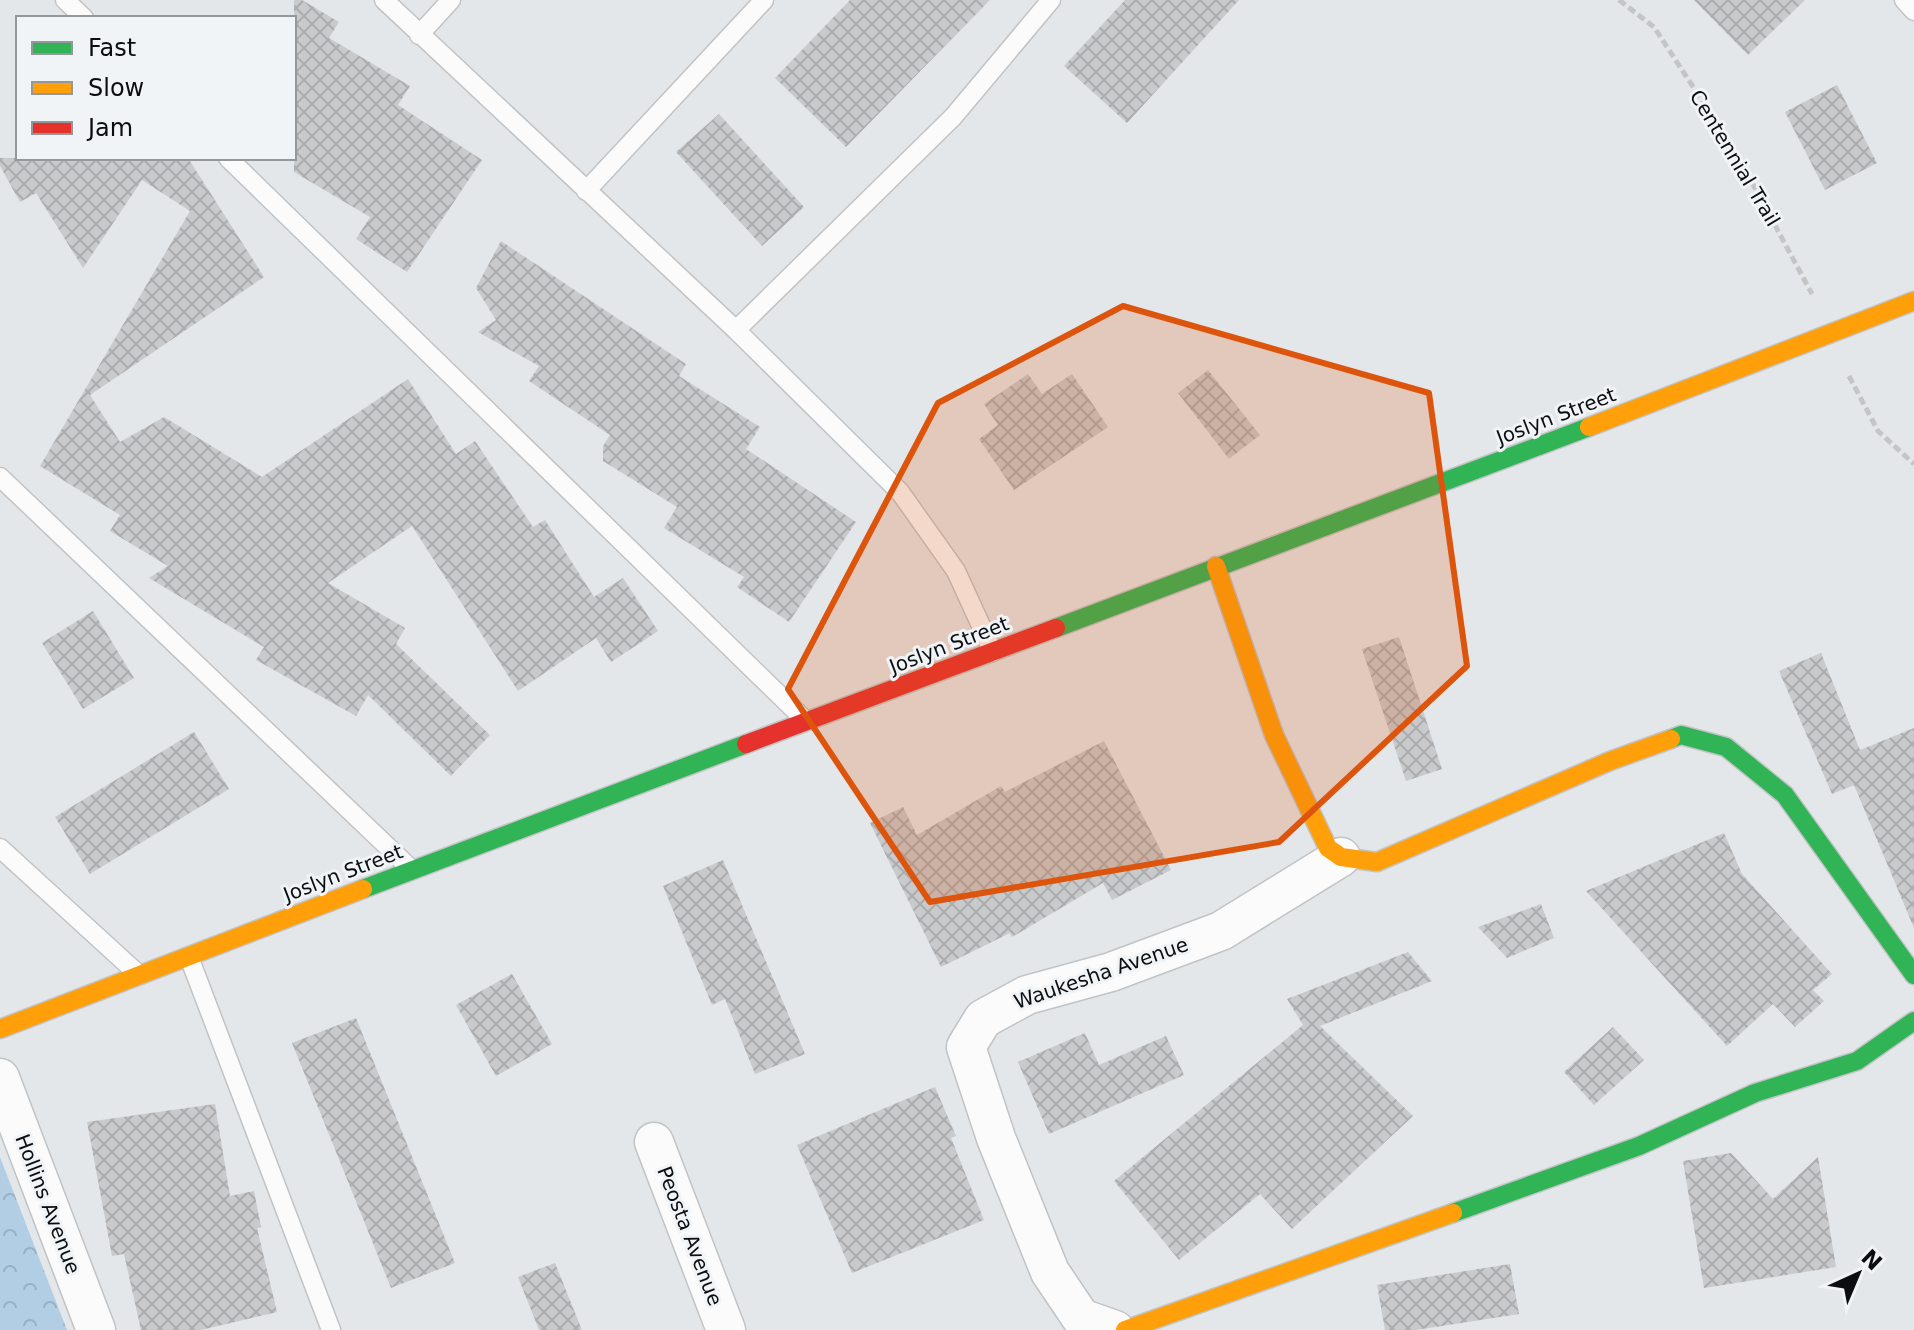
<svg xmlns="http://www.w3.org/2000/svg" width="1914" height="1330" viewBox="0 0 1914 1330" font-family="'DejaVu Sans',sans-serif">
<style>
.park{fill:url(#park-crowns)}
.building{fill:url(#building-cross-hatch)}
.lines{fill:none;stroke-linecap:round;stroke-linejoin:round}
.lane-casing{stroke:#c1c3c5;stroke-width:21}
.street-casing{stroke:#c1c3c5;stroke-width:41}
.fast-casing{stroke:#c1c3c5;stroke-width:21}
.slow-casing{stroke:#c1c3c5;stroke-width:21}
.jam-casing{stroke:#c1c3c5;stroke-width:21}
.path{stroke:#c4c5c5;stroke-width:5;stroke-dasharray:8 4;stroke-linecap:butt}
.lane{stroke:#fbfbfc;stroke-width:18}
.street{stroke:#fbfbfc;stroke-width:38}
.fast{stroke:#30b455;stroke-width:18}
.slow{stroke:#ff9f0a;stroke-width:18}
.jam{stroke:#e5322d;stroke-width:18}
.marked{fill:#dd550c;fill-opacity:0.2;stroke:#dd550c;stroke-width:6;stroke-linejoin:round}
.labels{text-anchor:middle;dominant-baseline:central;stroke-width:6;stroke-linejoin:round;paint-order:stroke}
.street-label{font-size:20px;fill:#0c0d0e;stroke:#f0f4f7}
</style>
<defs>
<pattern id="park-crowns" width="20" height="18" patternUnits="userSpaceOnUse" patternTransform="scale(2)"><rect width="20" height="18" fill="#b2cee5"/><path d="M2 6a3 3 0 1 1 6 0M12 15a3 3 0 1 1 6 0" fill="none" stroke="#98b0c3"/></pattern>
<pattern id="building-cross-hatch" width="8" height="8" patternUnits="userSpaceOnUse" patternTransform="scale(2)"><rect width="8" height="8" fill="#c8cacc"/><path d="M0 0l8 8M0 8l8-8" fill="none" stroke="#abacae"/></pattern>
</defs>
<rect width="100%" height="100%" fill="#e4e7e9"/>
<!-- park -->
<path class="park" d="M0 1157 67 1330H0Z"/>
<!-- building -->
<path class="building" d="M294 0H302L339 22 329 38 410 86 398 105 482 160 407 272 356 239 370 217 294 172Z
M850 0H990L846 147 775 78Z
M1125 0H1239L1127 123 1064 66Z
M1694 0H1805L1748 55Z
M1837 85 1877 163 1825 190 1785 112Z
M719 114 804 207 762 246 676 152Z
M0 158H188L264 277 90 395 120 442 164 417 262 477 408 379 456 454 475 441 533 527 545 520 594 597 623 578 658 631 611 662 596 638 518 691 412 526 328 583 405 628 396 644 490 735 451 776 368 695 356 716 256 660 264 647 149 578 168 566 110 531 120 515 40 466 190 211 142 180 83 268 36 193 20 202 0 166Z
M501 241 686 364 679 376 760 427 746 449 856 522 789 622 737 587 744 577 664 528 677 507 603 461V446L610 435 529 381 539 366 478 332 496 320 476 288Z
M1208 370 1260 435 1229 459 1178 393Z
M1028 374 1042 394 1072 374 1108 427 1014 490 979 439 998 425 984 404Z
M93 611 134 678 83 709 42 643Z
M1399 637 1442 769 1406 781 1362 649Z
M1821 653 1860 750 1914 728V928L1854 785 1832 794 1779 671Z
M194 732 229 789 90 874 55 817Z
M1104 741 1171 870 1112 900 1103 883 1012 937 1010 933 941 967 870 823 903 807 917 835 1001 786 1005 792Z
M1724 833 1742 874 1832 974 1813 990 1824 1001 1795 1027 1773 1004 1727 1046 1586 891Z
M723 860 805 1054 755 1074 725 999 712 1005 663 886Z
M1541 904 1554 938 1507 958 1478 927Z
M1408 952 1432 981 1320 1026 1413 1116 1292 1229 1260 1194 1179 1260 1114 1181 1303 1025 1287 999Z
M512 974 552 1044 496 1076 456 1005Z
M356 1018 455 1263 391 1288 292 1043Z
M1613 1027 1644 1060 1594 1105 1564 1072Z
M1085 1033 1099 1065 1166 1036 1184 1075 1049 1134 1018 1062Z
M935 1087 956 1136 951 1138 984 1220 852 1273 797 1145Z
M215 1104 230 1196 254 1191 261 1227 257 1228 277 1312 201 1330H141L124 1254 112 1256 87 1122Z
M1731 1153 1773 1199 1818 1157 1836 1267 1704 1288 1683 1161Z
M555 1263 582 1330H539L518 1277Z
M1510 1264 1519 1314 1416 1330H1385L1377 1285Z"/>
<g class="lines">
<!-- lane casing -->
<g class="lane-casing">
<path id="lane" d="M65 0 84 18
M384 0 736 330 900 492 956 571 993 652
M1904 0 1914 11
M419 35 451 0
M228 158 805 720
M586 191 764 0
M736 330 953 117 1051 0
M0 477 410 868
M0 848 138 974
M189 957 331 1330"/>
</g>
<!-- street casing -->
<g class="street-casing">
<path id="street" d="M0 1078 96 1330
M654 1142 726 1330
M1115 1330 1081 1318 1050 1272 996 1138 966 1047 983 1019 1027 995 1111 972 1221 931 1341 857"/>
</g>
<!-- fast casing -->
<g class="fast-casing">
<path id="fast" d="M1056 628 1589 427
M1671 739 1681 735 1726 747 1785 795 1914 975
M363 889 746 744
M1453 1213 1639 1146 1755 1093 1857 1061 1914 1021"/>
</g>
<!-- slow casing -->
<g class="slow-casing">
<path id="slow" d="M1589 427 1914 301
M1216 566 1274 735 1328 848 1341 857 1377 862 1610 761 1671 739
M0 1029 363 889
M1125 1330 1453 1213"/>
</g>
<!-- jam casing -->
<g class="jam-casing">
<path id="jam" d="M746 744 1056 628"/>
</g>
<!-- path -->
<path class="path" d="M1619 0 1654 27 1735 151 1812 294
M1849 376 1878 431 1914 464"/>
<!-- lane -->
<use href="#lane" class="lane"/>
<!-- street -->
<use href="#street" class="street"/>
<!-- fast -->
<use href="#fast" class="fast"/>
<!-- slow -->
<use href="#slow" class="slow"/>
<!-- jam -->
<use href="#jam" class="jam"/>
</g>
<!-- marked area -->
<path class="marked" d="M1123 306 1429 393 1467 666 1279 842 930 902 788 689 938 403Z"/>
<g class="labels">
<!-- street labels -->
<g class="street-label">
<text transform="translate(1735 158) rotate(59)">Centennial Trail</text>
<text transform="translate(1556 416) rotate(-21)">Joslyn Street</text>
<text transform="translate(949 645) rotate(-21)">Joslyn Street</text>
<text transform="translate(343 873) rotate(-21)">Joslyn Street</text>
<text transform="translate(1101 973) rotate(-19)">Waukesha Avenue</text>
<text transform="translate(48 1204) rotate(69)">Hollins Avenue</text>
<text transform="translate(690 1236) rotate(69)">Peosta Avenue</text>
</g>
</g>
<!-- legend -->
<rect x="16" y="16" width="280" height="144" fill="#f0f4f7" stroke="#95989a" stroke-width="2"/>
<rect x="32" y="42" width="40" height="12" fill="#30b455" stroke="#95989a" stroke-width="2"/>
<text x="88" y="56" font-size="24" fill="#0c0d0e">Fast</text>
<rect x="32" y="82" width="40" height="12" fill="#ff9f0a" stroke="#95989a" stroke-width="2"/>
<text x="88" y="96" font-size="24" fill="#0c0d0e">Slow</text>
<rect x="32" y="122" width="40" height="12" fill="#e5322d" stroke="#95989a" stroke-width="2"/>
<text x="88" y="136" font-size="24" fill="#0c0d0e">Jam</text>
<!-- north arrow -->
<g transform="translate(1858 1274) rotate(44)" stroke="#f0f4f7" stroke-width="6" paint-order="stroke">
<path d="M0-6L14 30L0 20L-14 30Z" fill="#0c0d0e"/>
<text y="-12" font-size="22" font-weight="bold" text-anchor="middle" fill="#0c0d0e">N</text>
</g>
</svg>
